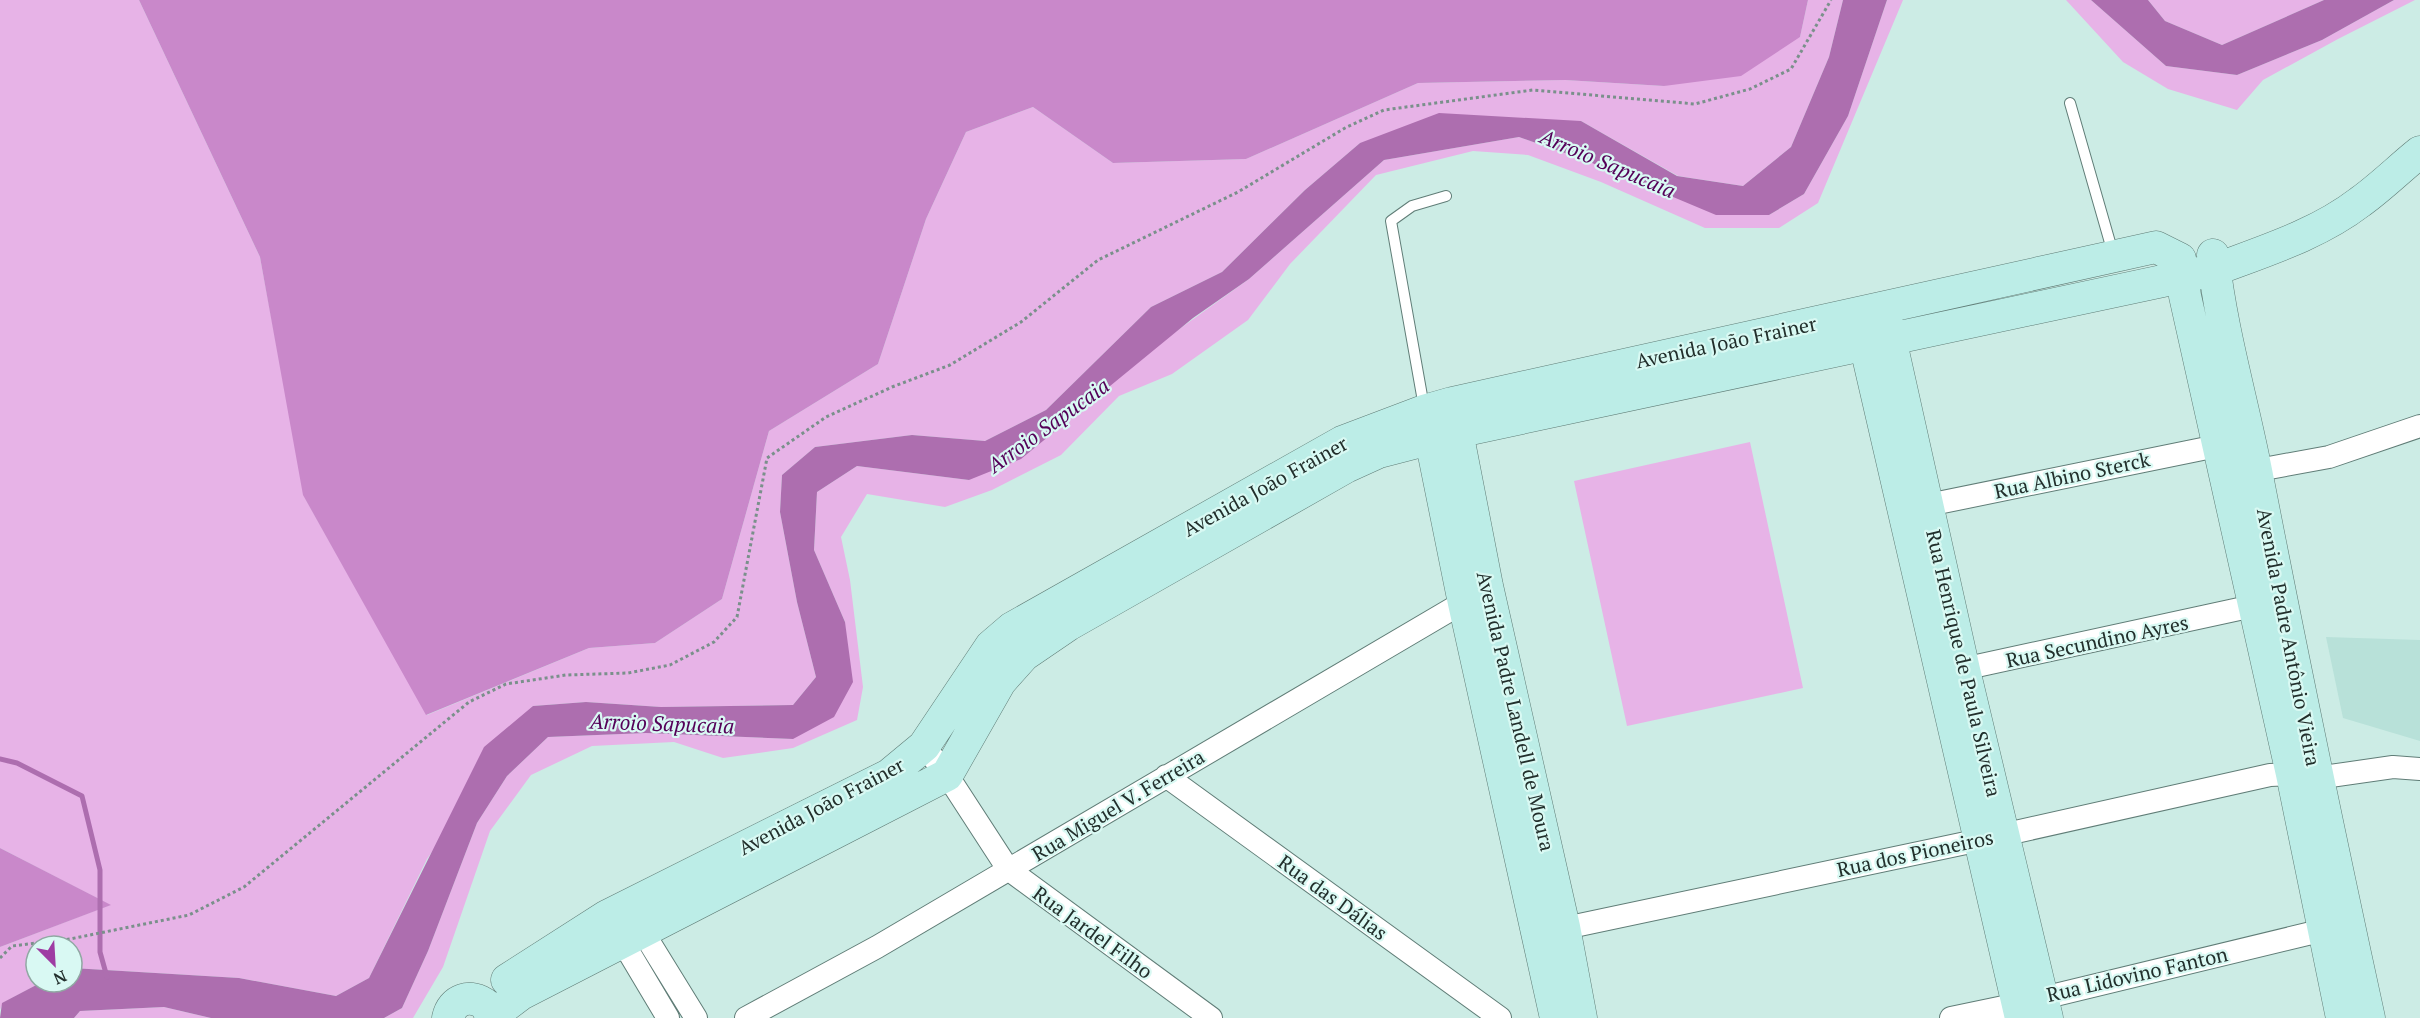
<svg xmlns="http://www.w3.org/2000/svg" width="2420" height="1018" viewBox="0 0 2420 1018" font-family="'PT Serif',serif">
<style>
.built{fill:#b8e1d9}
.green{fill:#e7b3e7}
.forest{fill:#c988ca}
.water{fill:#ad6eaf}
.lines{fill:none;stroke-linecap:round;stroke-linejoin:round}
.stream{stroke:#ad6eaf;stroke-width:5}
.lane-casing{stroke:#607d77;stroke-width:12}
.street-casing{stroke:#607d77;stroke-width:24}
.secondary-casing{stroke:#607d77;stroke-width:33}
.path{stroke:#7a908b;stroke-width:3;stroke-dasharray:3 3;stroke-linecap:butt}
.lane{stroke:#fff;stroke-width:10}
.street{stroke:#fff;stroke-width:22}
.secondary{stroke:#bcede7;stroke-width:32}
.labels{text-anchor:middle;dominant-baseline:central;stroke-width:4.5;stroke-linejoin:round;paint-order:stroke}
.street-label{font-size:20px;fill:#222f2c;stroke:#d9f9f3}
.water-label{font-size:21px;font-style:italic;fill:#540058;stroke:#d9f9f3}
</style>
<rect width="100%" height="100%" fill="#ccece5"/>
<!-- built -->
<path class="built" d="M2326 637 2420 640V741L2343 718Z"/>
<!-- green -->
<path class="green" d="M0 0H139L260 257 305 498 427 715 589 648 655 643 722 599 769 431 878 364 926 219 966 132 1033 107 1113 163 1246 159 1418 83 1565 80 1664 86 1800 37 1808 0H1843L1829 57 1791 147 1743 186 1678 176 1581 121 1360 143 1305 190 1222 272 1151 307 1046 410 985 441 912 435 815 447 782 475 780 512 797 602 816 677 793 705 661 707 586 702 533 706 427 859 369 978 336 996 239 978 72 968V946H36V982H42L3 1003 0 1010V947L110 905 0 848Z
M1887 0H1903L1818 203 1779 228H1705L1601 182 1528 155 1473 151 1376 175 1290 264 1248 320 1172 374 1119 396 1061 455 992 490 945 507 867 494 841 537 850 580 863 687 857 720 793 748 723 758 674 742 592 746 531 775 490 831 443 967 413 1018H384L402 1008 428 951 477 823 507 776 548 737 646 733 793 739 845 622 814 550 817 492 857 466 969 480 1249 279 1384 160 1519 137 1585 160 1769 215 1804 194 1848 116Z
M2066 0H2091L2166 66 2237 75 2322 40 2394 0H2415L2338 39 2263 80 2237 110 2168 89 2123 62Z
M2148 0H2324L2222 45 2165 21Z
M1750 442 1803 688 1627 726 1574 481Z
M164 1007 211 1018H74L80 1011Z"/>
<!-- forest -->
<path class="forest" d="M139 0H1808L1800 37 1741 76 1664 86 1565 80 1418 83 1246 159 1113 163 1033 107 966 132 926 219 878 364 769 431 722 599 655 643 589 648 426 715 303 495 260 257Z
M0 848 111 905 0 947Z"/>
<!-- water -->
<path class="water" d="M1843 0H1887L1848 116 1804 194 1769 215H1716L1585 160 1519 137 1384 160 1249 279 1193 318 1021 459 969 480 857 466 817 492 814 550 845 622 853 682 834 717 793 739 646 733 548 737 507 776 477 823 428 951 402 1008 384 1018H211L164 1007 80 1011 74 1018H0L2 1003 42 982H72V968L239 978 336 996 369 978 484 747 533 706 586 702 661 707 793 705 816 677 797 602 780 512 782 475 815 447 912 435 985 441 1046 410 1151 307 1222 272 1305 190 1360 143 1439 113 1581 121 1677 176 1743 186 1791 147 1829 57Z
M2091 0H2148L2165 21 2222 45 2324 0H2394L2322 40 2237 75 2166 66Z"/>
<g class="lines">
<!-- stream -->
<path class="stream" d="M0 759 17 763 82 796 100 870V952L107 977"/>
<!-- lane casing -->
<g class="lane-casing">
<path id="lane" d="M2070 103 2113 253
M1424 407 1391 221 1412 206 1446 196"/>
</g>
<!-- street casing -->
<g class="street-casing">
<path id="street" d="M2242 473 2329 457 2420 426
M1928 505 2217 446
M1949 672 2253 606
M924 746 947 775 1008 869 1211 1018
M1166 776 1500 1018
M637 919 643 932 696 1018
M615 929 668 1018
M1551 931 1980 840 2270 775 2292 774 2316 778 2393 767 2420 769
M746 1018 877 947 1474 596
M1951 1018 2018 1004 2324 930"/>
</g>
<!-- secondary casing -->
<g class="secondary-casing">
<path id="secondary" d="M2213 255C2221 332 2244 406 2258 481 2293 661 2330 839 2369 1018
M2180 259 2185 296 2292 774 2342 1018
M1886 320 1964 670 2047 1018
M1861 326 2021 1018
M1453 411 1487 586 1564 927 1581 1018
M1427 420 1464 603 1556 1018
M507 980 607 916 889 775 924 746 991 646 1012 628 1342 442 1424 411 1452 403 2156 247 2180 259
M492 1016 521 994 947 775 1000 682 1024 655 1068 625 1346 467 1379 452 1456 432 2214 270C2264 251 2317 235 2360 202 2381 187 2400 168 2420 152
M448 1018C452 999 471 993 486 1005L492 1018"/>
</g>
<!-- path -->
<path class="path" d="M0 958 12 946 70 939 189 915 244 887 469 702 506 684 566 675 628 673 670 665 714 642 737 617 767 458 826 417 892 387 950 365 1021 322 1098 260 1238 192 1345 128 1384 110 1533 90 1695 104 1750 89 1791 69 1831 0"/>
<!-- lane -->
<use href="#lane" class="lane"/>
<!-- street -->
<use href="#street" class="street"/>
<!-- secondary -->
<use href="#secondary" class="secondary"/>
</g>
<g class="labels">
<!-- street labels -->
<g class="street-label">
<text transform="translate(1726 342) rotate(-12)">Avenida João Frainer</text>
<text transform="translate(2072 475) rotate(-12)">Rua Albino Sterck</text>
<text transform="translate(1265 486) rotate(-29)">Avenida João Frainer</text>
<text transform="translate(2289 637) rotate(79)">Avenida Padre Antônio Vieira</text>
<text transform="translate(2097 641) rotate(-12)">Rua Secundino Ayres</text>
<text transform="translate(1964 663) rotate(77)">Rua Henrique de Paula Silveira</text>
<text transform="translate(1516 711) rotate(77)">Avenida Padre Landell de Moura</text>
<text transform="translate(1118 805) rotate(-31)">Rua Miguel V. Ferreira</text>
<text transform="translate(821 806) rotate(-28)">Avenida João Frainer</text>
<text transform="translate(1915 853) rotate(-12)">Rua dos Pioneiros</text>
<text transform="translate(1333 897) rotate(36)">Rua das Dálias</text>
<text transform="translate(1093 932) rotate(36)">Rua Jardel Filho</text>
<text transform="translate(2137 974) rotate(-13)">Rua Lidovino Fanton</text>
</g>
<!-- water labels -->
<g class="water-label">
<text transform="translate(1608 163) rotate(23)">Arroio Sapucaia</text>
<text transform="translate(1048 425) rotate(-36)">Arroio Sapucaia</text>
<text transform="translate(662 723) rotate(2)">Arroio Sapucaia</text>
</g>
</g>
<!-- north arrow -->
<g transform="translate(54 964) rotate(156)"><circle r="28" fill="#d9f9f3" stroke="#90a8a3" stroke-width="1.5"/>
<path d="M0-4.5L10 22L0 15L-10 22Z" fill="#9e3ca3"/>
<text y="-9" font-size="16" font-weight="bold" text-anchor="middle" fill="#222f2c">N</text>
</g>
</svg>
